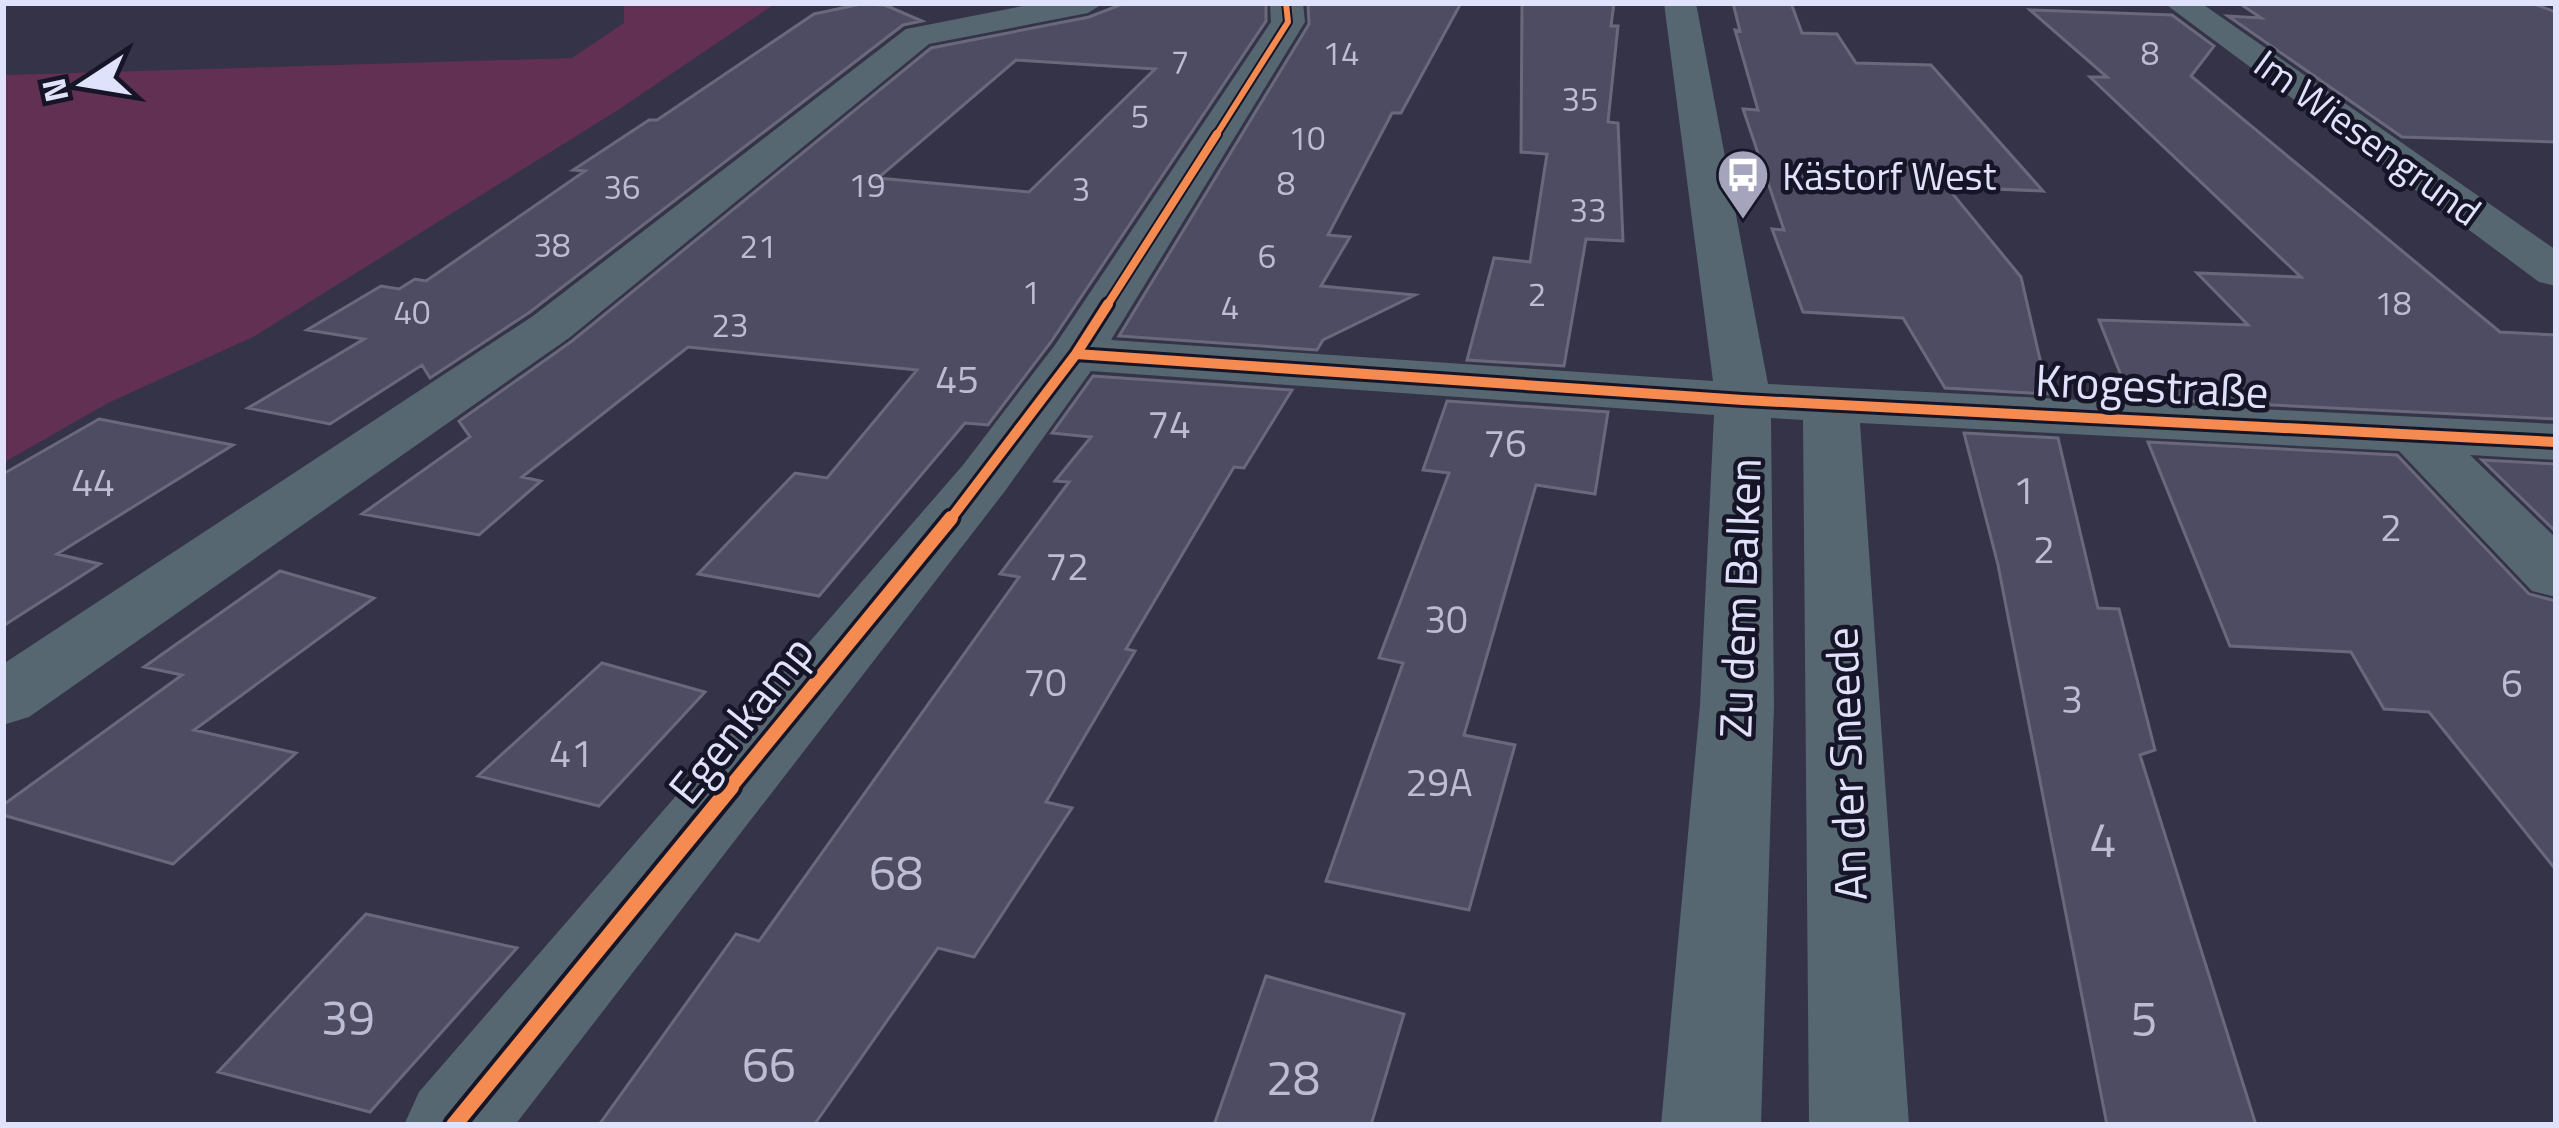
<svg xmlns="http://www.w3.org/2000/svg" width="2559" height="1128" viewBox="0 0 2559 1128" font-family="'Titillium Web',sans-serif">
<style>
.green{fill:#613052}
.building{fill:#4e4c62;stroke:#6a697c;stroke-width:3;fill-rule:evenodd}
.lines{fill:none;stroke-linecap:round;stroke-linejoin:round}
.minor{fill:#566771;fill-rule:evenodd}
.cycleway-far4-casing{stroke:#161527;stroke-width:10}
.cycleway-far3-casing{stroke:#161527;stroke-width:12}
.cycleway-far2-casing{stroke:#161527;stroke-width:16}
.cycleway-far1-casing{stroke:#161527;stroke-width:21}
.cycleway-casing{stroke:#161527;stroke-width:24}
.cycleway-far4{stroke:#f68b52;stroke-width:6}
.cycleway-far3{stroke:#f68b52;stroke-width:8}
.cycleway-far2{stroke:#f68b52;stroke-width:10}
.cycleway-far1{stroke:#f68b52;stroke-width:14}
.cycleway{stroke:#f68b52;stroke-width:16}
.labels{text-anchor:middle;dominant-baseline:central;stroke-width:9;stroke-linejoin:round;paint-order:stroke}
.far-number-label{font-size:33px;fill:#bcbcd5}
.far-street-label{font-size:39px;fill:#e0e1fb;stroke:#161527}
.far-poi-label{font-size:39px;fill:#e0e1fb;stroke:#161527;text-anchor:start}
.number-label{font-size:39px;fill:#bcbcd5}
.street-label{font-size:45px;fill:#e0e1fb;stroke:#161527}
.near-number-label{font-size:48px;fill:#bcbcd5}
</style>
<rect width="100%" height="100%" fill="#343348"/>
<!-- green -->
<path class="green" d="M624 3H776L618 110 253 337 108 403 3 463V75L572 58 624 23Z"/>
<!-- building -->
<path class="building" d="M1125 3H1266V21L1051 342 988 425 965 423 819 596 698 574 795 473 827 478 917 370 688 347 522 477 541 481 479 535 362 514 470 437 459 421 572 341 931 48 1089 17ZM1016 60 1155 69 1029 192 878 178Z
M1308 3H1461L1401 113H1392L1328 235 1350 237 1321 286 1415 295 1323 340 1317 350 1119 336 1309 24Z
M1522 3H1614L1611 26H1618L1608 122 1618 123 1623 241 1586 239 1564 366 1467 360 1494 258 1530 262 1547 154 1521 152Z
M1733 3H1791L1802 33 1837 34 1856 63 1931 65 2043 191 1947 187 2021 277 2048 394 1945 388 1903 318 1803 312 1772 229 1784 230 1743 109 1758 110 1735 30 1740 31Z
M2239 3H2531L2556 12V142L2402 137 2228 16 2261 18Z
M861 4 885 5 922 21 903 25 530 312 430 378 422 365 330 424 248 408 364 339 307 330 381 286 399 289 415 279 426 281 585 171 573 170 649 120H657L814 14Z
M2030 10 2172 15 2214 46 2191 76 2500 332 2556 335V419L2130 398 2099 320 2248 325 2197 273 2301 277 2090 77H2107Z
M1093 376 1292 390 1244 468 1234 467 1126 649 1135 651 1046 802 1072 808 974 957 938 948 814 1125H599L736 934 759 941 1019 577 1000 574 1069 482 1055 481 1091 437 1052 433Z
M1447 401 1608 412 1595 494 1536 485 1464 735 1515 745 1469 910 1326 881 1403 663 1379 658 1449 473 1423 470Z
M99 419 233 445 57 554 100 564 3 626V474Z
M1964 433 2058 438 2098 608 2119 609 2155 750 2140 755 2256 1125H2107L1998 565Z
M2148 442 2397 455 2529 594 2556 601V870L2429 712 2384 709 2351 652 2230 646Z
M2482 460 2556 464V532Z
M280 571 374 598 194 730 296 753 173 864 3 815V805L182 675 144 667Z
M602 663 705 692 599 806 478 776Z
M366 914 517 948 370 1112 218 1072Z
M1266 976 1404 1014 1371 1125H1214Z"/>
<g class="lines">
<!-- minor -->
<path class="minor" d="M1038 3H1104L1088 13 929 44 569 338 29 717 3 725V664L533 316 906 29Z
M1270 3H1303L1305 22 1111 340 1713 381 1664 3H1696L1768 384 2556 424V460L2470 455 2556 538V597L2532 591 2399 451 1860 423 1909 1125H1809L1803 420 1771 418 1774 705 1761 1125H1661L1700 705 1714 415 1091 371 1005 491 515 1125H404L419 1092 963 465 1055 345 1271 22Z
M2164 3H2201L2556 250V286L2539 282Z"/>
<!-- cycleway-far4 casing -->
<g class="cycleway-far4-casing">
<path id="cycleway-far4" d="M1215 137 1288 22 1286 3"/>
</g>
<!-- cycleway-far3 casing -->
<g class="cycleway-far3-casing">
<path id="cycleway-far3" d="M1106 307 1217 134"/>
</g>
<!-- cycleway-far2 casing -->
<g class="cycleway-far2-casing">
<path id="cycleway-far2" d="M1076 354 1743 400 2556 442
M949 521 1076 354 1108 304"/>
</g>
<!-- cycleway-far1 casing -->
<g class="cycleway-far1-casing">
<path id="cycleway-far1" d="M728 790 951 518"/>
</g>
<!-- cycleway casing -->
<g class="cycleway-casing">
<path id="cycleway" d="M454 1125 731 787"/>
</g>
<!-- cycleway-far4 -->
<use href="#cycleway-far4" class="cycleway-far4"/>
<!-- cycleway-far3 -->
<use href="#cycleway-far3" class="cycleway-far3"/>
<!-- cycleway-far2 -->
<use href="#cycleway-far2" class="cycleway-far2"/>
<!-- cycleway-far1 -->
<use href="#cycleway-far1" class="cycleway-far1"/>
<!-- cycleway -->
<use href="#cycleway" class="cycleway"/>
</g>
<!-- icons -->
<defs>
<g id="bus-pin" transform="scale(2.7)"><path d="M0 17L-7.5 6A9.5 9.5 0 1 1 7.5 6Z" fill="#a4a4bc" stroke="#161527"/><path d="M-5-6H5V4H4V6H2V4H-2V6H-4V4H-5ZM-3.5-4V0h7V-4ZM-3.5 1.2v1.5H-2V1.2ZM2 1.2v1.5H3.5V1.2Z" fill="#fff"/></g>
</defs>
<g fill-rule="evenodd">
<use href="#bus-pin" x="1743" y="175"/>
</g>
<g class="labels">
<!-- far-number labels -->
<g class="far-number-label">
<text x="1341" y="53">14</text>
<text x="2150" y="53">8</text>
<text x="1180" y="62">7</text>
<text x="1580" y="99">35</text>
<text x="1140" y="116">5</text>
<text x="1307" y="138">10</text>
<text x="1286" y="183">8</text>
<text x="867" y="185">19</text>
<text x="622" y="187">36</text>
<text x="1081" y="189">3</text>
<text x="1588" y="210">33</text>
<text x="552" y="245">38</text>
<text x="758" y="246">21</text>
<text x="1267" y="256">6</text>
<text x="1031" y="292">1</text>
<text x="1537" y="294">2</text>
<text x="2393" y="303">18</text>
<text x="1230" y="307">4</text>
<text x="412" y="312">40</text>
<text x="730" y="325">23</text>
</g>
<!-- far-street labels -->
<g class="far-street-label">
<text transform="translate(2368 137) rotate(36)">Im Wiesengrund</text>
</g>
<!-- far-poi labels -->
<g class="far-poi-label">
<text x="1782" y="175">Kästorf West</text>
</g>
<!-- number labels -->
<g class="number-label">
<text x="957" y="378">45</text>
<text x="1169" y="423">74</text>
<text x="1505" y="442">76</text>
<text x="93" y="481">44</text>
<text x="2024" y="489">1</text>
<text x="2391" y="526">2</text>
<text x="2044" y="548">2</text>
<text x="1067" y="565">72</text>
<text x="1446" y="618">30</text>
<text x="1045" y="681">70</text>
<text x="2512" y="682">6</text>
<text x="2072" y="698">3</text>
<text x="571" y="752">41</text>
<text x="1439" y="781">29A</text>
</g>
<!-- street labels -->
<g class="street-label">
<text transform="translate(2152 385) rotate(3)">Krogestraße</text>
<text transform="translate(1739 598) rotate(-88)">Zu dem Balken</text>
<text transform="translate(740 719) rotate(-51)">Egenkamp</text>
<text transform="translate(1845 764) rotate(-92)">An der Sneede</text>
</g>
<!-- near-number labels -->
<g class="near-number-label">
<text x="2103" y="839">4</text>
<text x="896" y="872">68</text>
<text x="348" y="1017">39</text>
<text x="2144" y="1018">5</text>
<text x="769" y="1064">66</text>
<text x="1293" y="1077">28</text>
</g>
</g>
<!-- border -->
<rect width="2559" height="1128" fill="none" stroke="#e0e1fb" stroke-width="12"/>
<!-- north arrow -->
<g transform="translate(84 84) rotate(258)" stroke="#161527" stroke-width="9" paint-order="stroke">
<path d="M0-9L21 45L0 30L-21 45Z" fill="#e0e1fb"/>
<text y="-18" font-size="33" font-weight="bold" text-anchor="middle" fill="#e0e1fb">N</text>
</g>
</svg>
